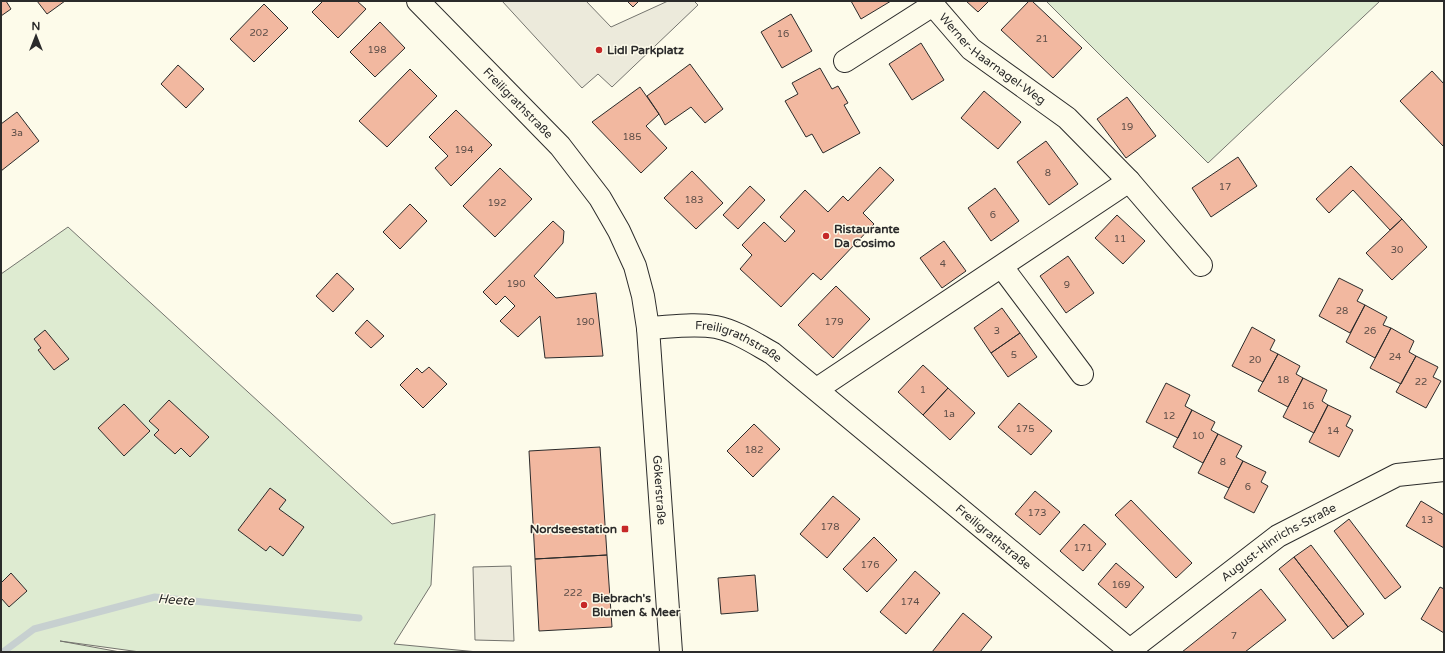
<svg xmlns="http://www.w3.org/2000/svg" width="1445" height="653" viewBox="0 0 1445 653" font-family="'Varela Round',sans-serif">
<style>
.green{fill:#deebd1;stroke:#74746e}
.parking{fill:#eceadb;stroke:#74746e}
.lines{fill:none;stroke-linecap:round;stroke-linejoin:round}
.stream{stroke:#c7d0d0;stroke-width:7}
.building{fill:#f2b8a0;stroke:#2b2b2b}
.minor-casing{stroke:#2b2b2b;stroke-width:24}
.tertiary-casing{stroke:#2b2b2b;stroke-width:24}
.secondary-casing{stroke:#2b2b2b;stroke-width:24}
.minor{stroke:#fdfbea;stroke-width:22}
.tertiary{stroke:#fdfbea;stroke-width:22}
.secondary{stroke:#fdfbea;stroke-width:22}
.poi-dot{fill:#c62828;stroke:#fdfbea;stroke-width:1.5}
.labels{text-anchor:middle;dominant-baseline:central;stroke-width:3;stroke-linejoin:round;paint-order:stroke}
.number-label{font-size:10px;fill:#5d4e48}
.poi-label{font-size:12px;font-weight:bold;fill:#2b2b2b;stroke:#fdfbea;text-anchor:start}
.street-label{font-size:12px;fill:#2b2b2b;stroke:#fdfbea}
.water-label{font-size:13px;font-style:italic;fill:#2b2b2b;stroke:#fdfbea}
</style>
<rect width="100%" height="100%" fill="#fdfbea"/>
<!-- green -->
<path class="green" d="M1046 1H1380L1208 163Z
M68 227 392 524 435 514 431 585 394 644 478 652H140L60 641 120 652H1V274Z"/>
<!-- parking -->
<path class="parking" d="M502 1H586L611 27 668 1H694L698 5 612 87 598 74 582 88Z
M511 566 514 641 475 640 473 567Z"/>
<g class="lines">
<!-- stream -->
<path class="stream" d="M3 652 34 629 155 597 359 618"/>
</g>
<!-- building -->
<path class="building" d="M1 1H6L11 9 1 16Z
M37 1H65L47 14Z
M323 1H357L366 9 338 38 312 12Z
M627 1H639L633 7Z
M851 1H891L861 19Z
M966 1H989L978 12Z
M1029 1H1032L1082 48 1053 78 1001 30Z
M264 4 288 28 254 62 230 39Z
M791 14 812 51 782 68 761 32Z
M380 22 405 48 375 77 350 52Z
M921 43 944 80 912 100 889 64Z
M690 64 723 109 705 123 691 107 665 125 659 114 647 96Z
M178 65 204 89 186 108 161 84Z
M820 68 832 89 838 86 848 103 844 105 860 133 823 153 812 134 806 137 785 101 798 94 792 83Z
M410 69 437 96 387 147 359 121Z
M1432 71 1444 84V147L1400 101Z
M640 87 659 114 646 126 667 148 641 173 592 122Z
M984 91 1021 122 998 149 961 118Z
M1127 97 1156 136 1126 158 1097 119Z
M456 110 492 145 451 186 435 168 448 156 429 137Z
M17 112 39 141 1 171V124Z
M1046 141 1078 184 1049 205 1017 162Z
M1238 157 1257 186 1211 217 1192 188Z
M1351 166 1402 219 1390 230 1353 190 1329 213 1316 199Z
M880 167 894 180 863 213 874 224 821 280 813 273 781 307 740 269 752 255 742 245 764 222 785 242 795 231 780 217 805 190 828 212 843 196 848 201Z
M500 168 532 199 495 237 463 206Z
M692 171 723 203 696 229 664 198Z
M750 186 765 200 738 229 723 215Z
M995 188 1019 221 991 241 968 208Z
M410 204 427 221 400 249 383 232Z
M1117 215 1145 241 1123 264 1095 238Z
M1402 219 1427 247 1392 280 1366 253Z
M553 221 564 231 563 243 534 276 556 298 596 293 603 356 545 358 540 316 518 337 500 321 515 306 505 296 496 305 483 292Z
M944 241 966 271 942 288 920 258Z
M1068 256 1094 293 1066 313 1040 276Z
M337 273 354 289 333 312 316 296Z
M1339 278 1363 290 1357 301 1365 305 1350 333 1319 316Z
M836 286 870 319 833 358 798 325Z
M1365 305 1387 317 1383 325 1391 328 1375 358 1346 342Z
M1002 308 1020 333 991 353 974 328Z
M367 320 384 336 371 348 355 333Z
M1252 327 1275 340 1270 350 1278 354 1263 382 1232 366Z
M1391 328 1414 341 1409 352 1416 356 1401 384 1370 368Z
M45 330 69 359 54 370 38 350 41 348 34 339Z
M1020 333 1037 357 1008 377 991 353Z
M1278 354 1300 366 1296 374 1303 378 1288 407 1258 391Z
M1416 356 1438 367 1433 377 1441 381 1426 408 1396 392Z
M923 365 948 388 923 415 898 392Z
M429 367 447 384 423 408 400 385 417 368 422 373Z
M1303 378 1327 390 1322 401 1328 405 1314 433 1283 417Z
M1166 383 1190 395 1185 406 1192 410 1178 438 1146 422Z
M948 388 975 413 950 440 923 415Z
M169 400 209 437 190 457 181 448 175 454 154 435 159 430 149 421Z
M1019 403 1052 431 1031 455 998 427Z
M124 404 150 431 124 456 98 428Z
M1328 405 1351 416 1346 426 1353 430 1339 457 1309 442Z
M1192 410 1215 422 1211 430 1218 434 1203 463 1173 447Z
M754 424 780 449 753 477 727 451Z
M1218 434 1242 446 1236 457 1243 461 1229 488 1198 473Z
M600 447 607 555 535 559 529 451Z
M1243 461 1266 472 1261 482 1268 486 1254 513 1224 498Z
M270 488 286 500 279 509 304 527 283 556 270 546 266 551 238 530Z
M1035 491 1060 512 1040 535 1015 514Z
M833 496 860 519 827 558 800 534Z
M1131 500 1192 563 1176 578 1115 515Z
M1421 501 1444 515V548L1406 526Z
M1349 519 1401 587 1385 599 1334 531Z
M1084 524 1106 544 1083 571 1060 551Z
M874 537 897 560 867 592 843 569Z
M1311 545 1364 614 1348 627 1294 557Z
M607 555 612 627 539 631 535 559Z
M1294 557 1348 627 1333 639 1279 569Z
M1116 563 1144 587 1126 608 1098 584Z
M915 571 940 593 906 634 880 612Z
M11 573 27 591 9 607 1 598V583Z
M755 575 758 611 721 614 718 578Z
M1440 587 1444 589V633L1421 619Z
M1261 589 1286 620 1245 652H1182Z
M963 613 992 637 980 652H932Z"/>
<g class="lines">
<!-- minor casing -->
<g class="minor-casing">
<g id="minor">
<path id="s1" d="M845 61 933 5 971 49 1067 118 1129 181 1201 265"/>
<path d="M1002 267 1082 374"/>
<path d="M817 389 1129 181"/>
<path id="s2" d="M1130 650 1278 536 1397 475 1444 470"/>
</g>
</g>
<!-- tertiary casing -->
<g class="tertiary-casing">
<g id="tertiary">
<path id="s3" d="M648 328C670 327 694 323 716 327 736 331 754 343 772 353L1132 652"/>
</g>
</g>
<!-- secondary casing -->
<g class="secondary-casing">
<g id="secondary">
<path id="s4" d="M418 1 560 146 600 198 619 231 635 266 643 296 648 328 671 652"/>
</g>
</g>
<!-- minor -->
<use href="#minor" class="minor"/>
<!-- tertiary -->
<use href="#tertiary" class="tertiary"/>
<!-- secondary -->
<use href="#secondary" class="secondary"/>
</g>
<!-- markers -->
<g class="poi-dot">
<circle cx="599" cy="50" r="4"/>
<circle cx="826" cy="236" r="4"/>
<rect x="621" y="525" width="8" height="8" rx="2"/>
<circle cx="584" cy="605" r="4"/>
</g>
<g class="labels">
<!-- number labels -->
<g class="number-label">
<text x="259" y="33">202</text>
<text x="783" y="34">16</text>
<text x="1042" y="39">21</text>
<text x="377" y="50">198</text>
<text x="1127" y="127">19</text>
<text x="17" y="133">3a</text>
<text x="632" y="137">185</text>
<text x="464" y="150">194</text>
<text x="1048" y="173">8</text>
<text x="1225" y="187">17</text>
<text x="694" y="200">183</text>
<text x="497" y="203">192</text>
<text x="993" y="215">6</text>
<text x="1120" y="239">11</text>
<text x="1397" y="250">30</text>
<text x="943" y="264">4</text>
<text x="516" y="284">190</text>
<text x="1067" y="285">9</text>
<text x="1342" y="311">28</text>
<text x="585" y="322">190</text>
<text x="834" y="322">179</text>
<text x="997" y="331">3</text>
<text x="1370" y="331">26</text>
<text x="1014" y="355">5</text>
<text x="1395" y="357">24</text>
<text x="1255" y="360">20</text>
<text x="1283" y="380">18</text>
<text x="1421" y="382">22</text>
<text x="923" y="390">1</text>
<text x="1308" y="406">16</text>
<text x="949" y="414">1a</text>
<text x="1169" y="416">12</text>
<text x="1025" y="429">175</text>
<text x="1333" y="431">14</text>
<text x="1198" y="436">10</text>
<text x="754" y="450">182</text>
<text x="1223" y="462">8</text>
<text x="1248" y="487">6</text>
<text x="1037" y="513">173</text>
<text x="1427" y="520">13</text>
<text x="830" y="527">178</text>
<text x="1083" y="548">171</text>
<text x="870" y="565">176</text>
<text x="1121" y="585">169</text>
<text x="573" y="593">222</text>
<text x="910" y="602">174</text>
<text x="1234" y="636">7</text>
</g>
<!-- poi labels -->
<g class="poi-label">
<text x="607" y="50">Lidl Parkplatz</text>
<text x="834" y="229">Ristaurante<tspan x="834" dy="14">Da Cosimo</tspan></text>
<text x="617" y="529" text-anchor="end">Nordseestation</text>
<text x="592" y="598">Biebrach's<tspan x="592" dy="14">Blumen &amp; Meer</tspan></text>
</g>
<!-- street labels -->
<g class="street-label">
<text stroke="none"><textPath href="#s1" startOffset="185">Werner-Haarnagel-Weg</textPath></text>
<text stroke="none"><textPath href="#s4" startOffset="143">Freiligrathstraße</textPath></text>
<text stroke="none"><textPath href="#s3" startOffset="94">Freiligrathstraße</textPath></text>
<text stroke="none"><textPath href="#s4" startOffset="571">Gökerstraße</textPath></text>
<text stroke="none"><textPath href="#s3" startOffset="418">Freiligrathstraße</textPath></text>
<text stroke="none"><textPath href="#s2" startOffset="184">August-Hinrichs-Straße</textPath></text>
</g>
<!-- water labels -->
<g class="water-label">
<text transform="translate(176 600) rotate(4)">Heete</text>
</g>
</g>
<!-- border -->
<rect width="1445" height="653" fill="none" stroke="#2b2b2b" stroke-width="4"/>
<!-- north arrow -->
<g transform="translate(36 36)" stroke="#fdfbea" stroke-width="3" paint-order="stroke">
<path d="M0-3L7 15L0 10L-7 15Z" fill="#2b2b2b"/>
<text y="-6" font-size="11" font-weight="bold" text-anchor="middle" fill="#2b2b2b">N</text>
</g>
</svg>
